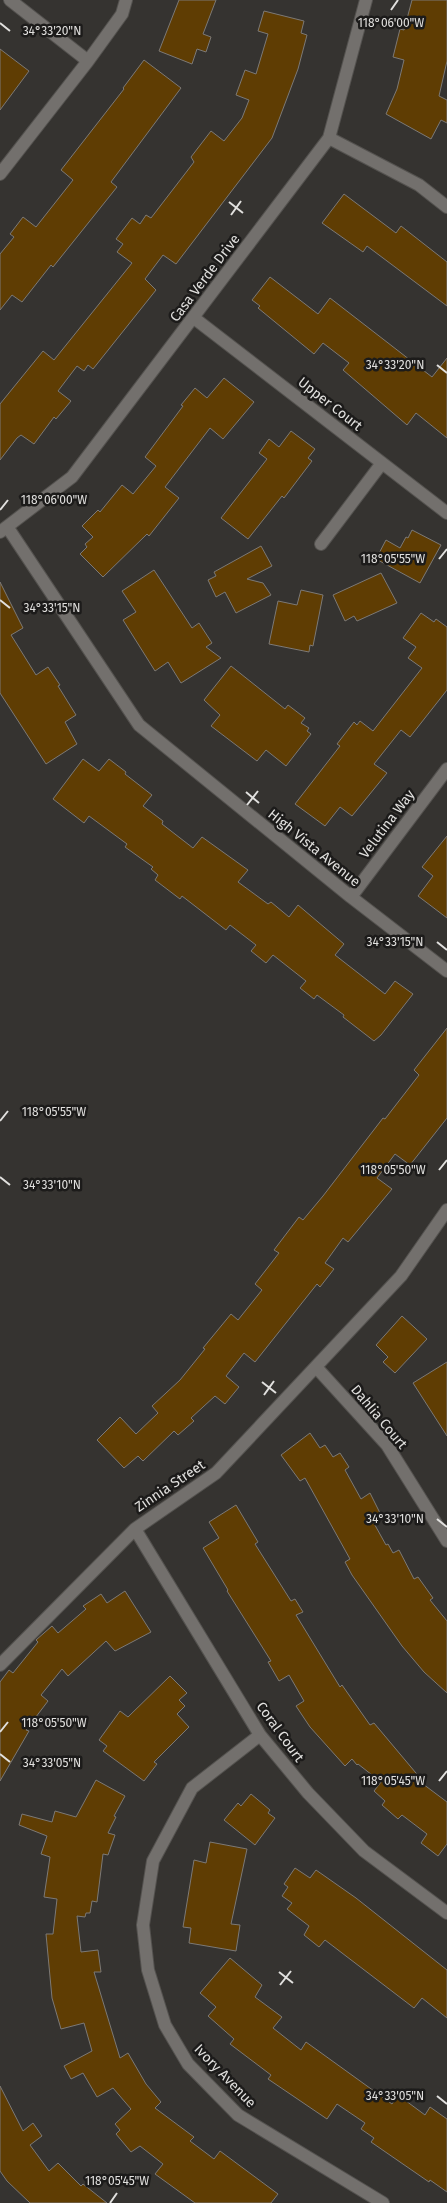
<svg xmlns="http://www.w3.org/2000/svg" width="447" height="2203" viewBox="0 0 447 2203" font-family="'Fira Sans',sans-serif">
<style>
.building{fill:#5f3d03;stroke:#7c7976}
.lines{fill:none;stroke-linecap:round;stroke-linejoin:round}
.street-casing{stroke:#54524f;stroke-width:14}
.street{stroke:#73706d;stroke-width:12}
.ticks{fill:none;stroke:#e1e0de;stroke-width:2}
.labels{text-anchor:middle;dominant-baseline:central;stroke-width:5;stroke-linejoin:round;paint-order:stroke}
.street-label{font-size:14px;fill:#e1e0de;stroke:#1c1b1a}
.ticks-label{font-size:12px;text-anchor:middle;fill:#e1e0de;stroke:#1c1b1a;stroke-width:5;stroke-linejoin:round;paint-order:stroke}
</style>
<rect width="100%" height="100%" fill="#353330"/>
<!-- building -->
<path class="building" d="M179 0H216L203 34 211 37 206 52 197 49 192 64 159 51Z
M412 0H447V61L439 96 447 100V123L441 120 431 139 386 114 397 89 404 60 393 57 400 29 404 30Z
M264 11 304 21 301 33 307 35 298 69 272 138 176 264 163 255 145 279 156 290 93 369 88 365 84 371 77 366 58 391 71 401 56 419 54 417 34 444 21 435 17 438 0 460V404L43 351 54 360 132 263 117 252 123 244 116 239 132 218 140 224 146 215 151 218 194 162 191 157 211 131 224 141 242 118 249 100 236 95 245 70 256 74 268 34 258 31Z
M0 49 29 71 0 110Z
M144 60 181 88 111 182 117 187 53 267 51 265 22 302 12 295 0 310V254L14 237 10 234 23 217 36 227 73 180 61 170 124 89 123 88Z
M344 194 396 233 401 226 447 262V306L367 246 363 252 322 223Z
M270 277 318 314 330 298 432 377 447 358V438L416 413 407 425 343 370 349 363 323 343 314 354 258 308 260 306 252 300Z
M224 378 254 402 223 439 210 428 165 487 179 498 149 536 147 534 103 577 80 554 87 547 85 544 93 537 82 526 98 510 100 512 122 485 133 494 156 466 145 457 183 406 181 405 195 388 207 398Z
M291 431 315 449 308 458 312 461 284 498 282 496 248 539 221 518 267 459 259 453 269 439 279 447Z
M412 530 441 545 420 583 376 559 386 540 400 548 406 537 408 538Z
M261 546 272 566 247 579 263 583 271 595 236 613 225 592 216 597 208 580 216 576 214 572Z
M154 570 192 628 199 623 212 643 206 647 221 658 181 683 168 662 155 671 123 620 136 612 122 591Z
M381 573 397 603 357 621 354 616 345 621 333 595Z
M0 582 23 628 11 635 36 675 48 667 60 685 58 686 76 715 65 722 77 744 46 764 0 693Z
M301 590 323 595 313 646 310 645 309 652 269 644 278 601 297 605Z
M421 613 434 622 436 619 447 627V690L410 737 401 730 374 764 387 773 352 816 340 807 325 826 295 804 340 746 337 744 354 722 357 725 360 721 373 731 422 668 408 658 416 647 403 638Z
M231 666 285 709 288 705 305 718 301 723 309 728 307 731 311 734 286 766 266 750 257 761 211 726 220 715 204 700Z
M83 759 99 771 109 759 126 772 125 774 152 795 143 806 163 821 162 824 193 848 202 837 248 870 238 882 268 904 271 902 289 917 298 905 344 944 335 955 385 994 395 981 413 994 381 1035 374 1041 343 1017 344 1015 317 995 314 999 300 988 306 981 273 955 266 963 251 951 256 945 230 925 226 930 182 896 180 899 155 880 158 875 151 869 153 867 125 847 127 844 89 816 84 823 53 799Z
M447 836V918L418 896 433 876 422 867Z
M447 1028V1118L410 1165 395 1154 377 1178 392 1189 348 1242 343 1238 325 1263 334 1269 320 1287 317 1284 255 1362 244 1353 226 1376 239 1387 225 1404 215 1396 191 1418 194 1421 178 1435 174 1431 143 1461 138 1456 124 1468 97 1440 120 1417 136 1434 158 1413 152 1406 180 1380 205 1349 203 1348 231 1314 238 1320 262 1290 255 1284 279 1253 274 1250 299 1217 303 1220 323 1196 383 1118 385 1119 419 1075 414 1070Z
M402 1316 427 1339 395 1373 383 1362 388 1357 376 1345Z
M447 1362V1436L413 1383Z
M310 1433 320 1448 325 1445 333 1457 340 1453 349 1467 345 1470 361 1499 370 1493 380 1513 371 1518 386 1545 388 1544 393 1553 399 1550 414 1579 418 1577 433 1598 430 1600 447 1621V1693L424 1672 402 1646 352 1575 345 1562 350 1559 305 1478 300 1481 281 1455Z
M236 1505 258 1542 255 1544 291 1601 295 1599 303 1612 296 1615 340 1687 342 1685 370 1725 374 1723 421 1779 419 1781 447 1802V1844L438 1856 421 1843 427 1834 402 1815 398 1819 382 1805 385 1801 374 1791 381 1782 358 1764 357 1765 352 1759 345 1766 310 1727 296 1706 304 1701 289 1675 279 1681 268 1662 271 1661 227 1591 228 1590 203 1548 219 1538 209 1522Z
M125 1591 151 1632 115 1651 106 1641 68 1676 62 1669 41 1695 48 1701 26 1730 29 1731 0 1781V1682L9 1670 13 1673 38 1642 36 1640 52 1626 58 1633 86 1609 83 1606 101 1594 107 1603Z
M170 1676 187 1693 179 1700 185 1706 177 1714 189 1727 154 1762 157 1764 144 1781 103 1751 107 1746 99 1740 120 1711 128 1717Z
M96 1780 125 1796 114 1816 116 1817 108 1833 115 1835 108 1855 103 1854 97 1902 92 1901 90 1913H86L85 1917 77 1916 81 1952 98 1950 101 1972H94L120 2058 128 2053 146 2084 161 2102 155 2108 194 2137 190 2141 214 2159 220 2151 278 2194 271 2203H195L155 2174 163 2164 140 2146 131 2152 116 2134 120 2130 115 2124 131 2109 113 2088 97 2097 83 2073 71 2079 64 2066 92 2051 84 2023 61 2029 52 1998 46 1934H53L57 1899 44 1897 50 1857 41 1854 47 1836 19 1825 22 1814 52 1822 55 1811 76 1817Z
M251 1794 270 1810 268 1813 275 1818 255 1845 224 1820 238 1803 241 1806Z
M210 1842 247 1849 231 1924 240 1925 236 1951 189 1943 191 1928 183 1927 194 1860 206 1863Z
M295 1868 310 1878 316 1870 356 1898 447 1970V2018L422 1998 414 2008 325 1940 319 1947 304 1935 309 1926 287 1909 292 1903 282 1896 288 1887 284 1884Z
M230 1958 262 1985 255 1997 282 2017 273 2028 301 2050 306 2042 392 2104 398 2095 425 2115 430 2107 447 2119V2192L430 2180 429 2182 371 2142 374 2138 361 2129 365 2123 337 2104 327 2119 268 2079 271 2075 230 2044 234 2039 208 2016 216 2007 200 1993Z
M0 2086 23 2131 33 2123 42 2136 30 2145 49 2171 58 2163 81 2186 83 2184 107 2203H30L7 2181 0 2171Z"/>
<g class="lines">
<!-- street casing -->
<g class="street-casing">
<path id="street" d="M10 0 88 61
M329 138 419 185 447 207
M0 174 88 61 122 14 126 0
M194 318 447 513
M8 528 139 725 351 897 447 971
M0 532 72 477 329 138 366 0
M321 544 382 463
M351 897 447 769
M316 1367 387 1445 447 1541
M135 1529 260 1735 308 1793 364 1851 447 1913
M0 1665 135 1529 216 1473 401 1276 447 1210
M260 1735 192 1788 153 1861 143 1925 148 1970 165 2025 188 2064 238 2115 383 2203"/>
</g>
<!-- street -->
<use href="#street" class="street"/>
</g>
<!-- ticks -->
<path class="ticks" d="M391 10 398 0M0 23 10 31M229 202 243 213M231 215 241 201M437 365 447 373M0 510 8 500M439 559 447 549M0 600 10 608M246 792 259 803M247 805 258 791M437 942 447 950M0 1121 8 1111M439 1170 447 1160M0 1177 10 1185M262 1382 276 1393M264 1395 274 1381M437 1519 447 1527M0 1732 8 1722M0 1754 10 1762M439 1781 447 1771M279 1972 293 1983M280 1985 291 1971M437 2096 447 2104M110 2203 117 2193"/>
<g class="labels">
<!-- street labels -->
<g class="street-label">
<text transform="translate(205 278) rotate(-53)">Casa Verde Drive</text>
<text transform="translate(330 404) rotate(38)">Upper Court</text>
<text transform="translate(387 824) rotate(-53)">Velutina Way</text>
<text transform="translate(314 848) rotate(39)">High Vista Avenue</text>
<text transform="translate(379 1417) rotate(50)">Dahlia Court</text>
<text transform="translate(170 1486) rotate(-34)">Zinnia Street</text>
<text transform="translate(280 1732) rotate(54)">Coral Court</text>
<text transform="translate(225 2076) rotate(46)">Ivory Avenue</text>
</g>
</g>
<g class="ticks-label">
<text x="391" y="27">118°06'00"W</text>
<text x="52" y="35">34°33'20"N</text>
<text x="395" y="369">34°33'20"N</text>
<text x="54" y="504">118°06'00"W</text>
<text x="393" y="563">118°05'55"W</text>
<text x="52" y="612">34°33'15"N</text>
<text x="395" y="946">34°33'15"N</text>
<text x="54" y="1116">118°05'55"W</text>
<text x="393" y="1174">118°05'50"W</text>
<text x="52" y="1189">34°33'10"N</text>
<text x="395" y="1523">34°33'10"N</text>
<text x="54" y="1727">118°05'50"W</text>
<text x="52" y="1767">34°33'05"N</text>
<text x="393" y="1785">118°05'45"W</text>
<text x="395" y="2100">34°33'05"N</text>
<text x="117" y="2185">118°05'45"W</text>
</g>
</svg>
